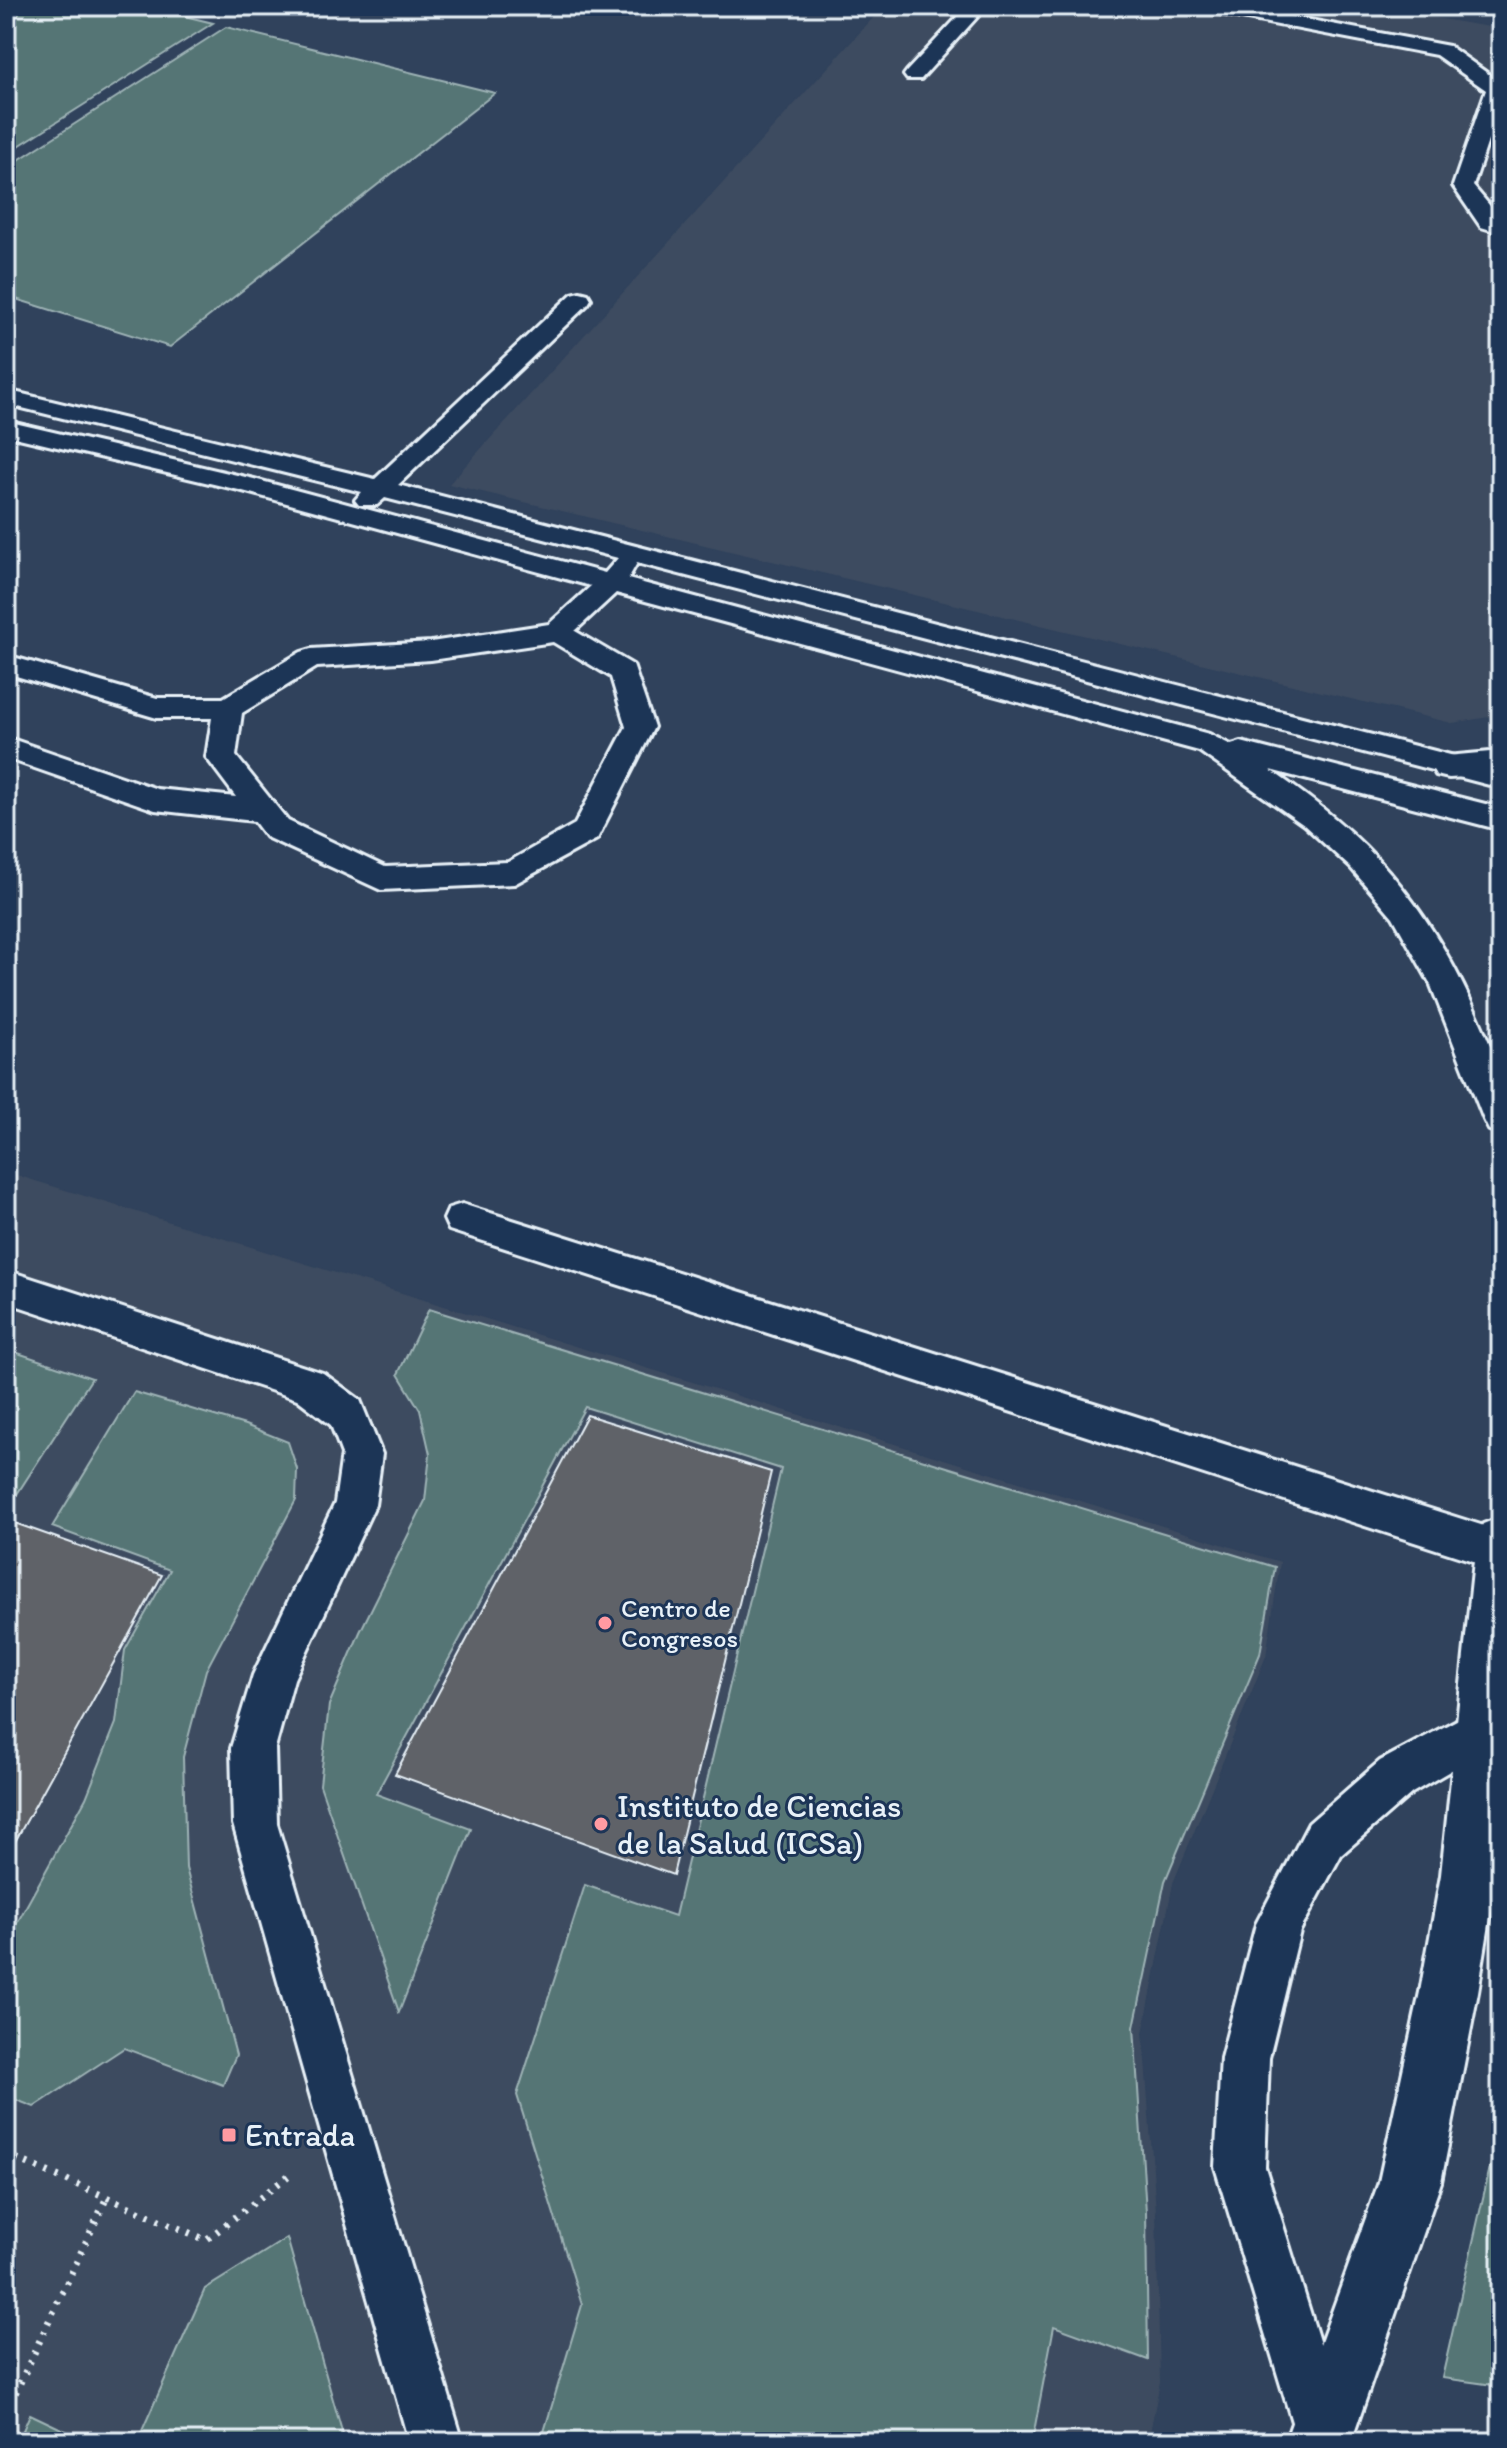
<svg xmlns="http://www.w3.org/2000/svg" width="1507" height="2448" viewBox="0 0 1507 2448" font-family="Itim,sans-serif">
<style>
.built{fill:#3e4c60}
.green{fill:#557574;stroke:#9eb3b6;stroke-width:2}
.building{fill:#5e6268;stroke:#e8f1f8;stroke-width:2}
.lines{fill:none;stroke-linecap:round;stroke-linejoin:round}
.lane-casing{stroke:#e8f1f8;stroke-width:6}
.secondary-casing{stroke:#e8f1f8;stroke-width:6}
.path{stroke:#e8f1f8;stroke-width:7;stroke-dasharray:3 8;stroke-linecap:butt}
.lane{fill:#1d3557;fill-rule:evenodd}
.secondary{fill:#1d3557;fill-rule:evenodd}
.poi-dot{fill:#ff9aa2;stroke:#1d3557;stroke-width:3}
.labels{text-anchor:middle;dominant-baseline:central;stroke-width:6;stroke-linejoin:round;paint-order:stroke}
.poi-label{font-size:26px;fill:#e8f1f8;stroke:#1d3557;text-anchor:start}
.near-poi-label{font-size:32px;fill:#e8f1f8;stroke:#1d3557;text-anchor:start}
</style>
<rect width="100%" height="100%" fill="#30425c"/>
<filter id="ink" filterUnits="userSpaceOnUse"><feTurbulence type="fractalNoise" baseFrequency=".0125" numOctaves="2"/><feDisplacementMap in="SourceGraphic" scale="16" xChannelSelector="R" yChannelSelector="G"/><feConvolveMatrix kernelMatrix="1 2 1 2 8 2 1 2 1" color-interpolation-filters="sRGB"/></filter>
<g filter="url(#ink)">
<!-- built -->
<path class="built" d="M884 6H1364L1501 29V715L1452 723 449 484Z
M6 1172 1280 1562 1266 1656 1173 1883 1143 2033 1156 2212 1160 2382 1148 2442H6Z"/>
<!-- green -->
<path class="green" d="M6 6H144L213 23 6 154Z
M226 27 495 93 170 347 6 296V168Z
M429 1309 1275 1567 1260 1654 1165 1881 1134 2027 1146 2212 1148 2360 1054 2326 1032 2442H541L582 2305 517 2095 585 1885 675 1916 781 1469 585 1407 376 1794 471 1829 399 2012 320 1785 329 1705 360 1632 425 1501 430 1454 420 1410 398 1374Z
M6 1349 92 1378 6 1511Z
M134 1392 245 1425 288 1442 297 1469 296 1500 206 1670 183 1757 186 1868 236 2055 223 2085 124 2048 34 2107 6 2096V1943L86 1798 116 1723 125 1650 170 1570 52 1527Z
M1501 2119V2386L1442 2378Z
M287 2238 345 2442H137L205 2289Z
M30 2414 89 2442H18Z"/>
<!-- building -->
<path class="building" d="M587 1415 771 1472 673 1875 395 1774Z
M6 1520 162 1575 6 1858Z"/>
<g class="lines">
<!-- lane casing -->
<g class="lane-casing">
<path id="lane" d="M968 6H987L921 79H907L904 75 907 71Z
M1196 6H1235L1449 46 1501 83V102L1473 186 1501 219V233L1481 227 1453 186 1486 90 1436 55 1205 11Z
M580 292 588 294 591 299 588 304 398 485 1501 768V788L637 563 628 579 1209 734 1231 745 1241 742 1501 808V830L1270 770C1367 835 1424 899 1473 1006 1482 1027 1494 1051 1500 1073 1505 1091 1501 1115 1501 1134L1489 1130 1484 1120 1430 983 1393 917 1351 868 1304 825 1199 751 616 593 575 631 633 665 654 727 597 839 514 884 381 890 266 837 254 821 155 810 6 758V737L157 789 236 797 206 757 212 718H157L6 673V655L157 698H223L301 652 311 649 431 642 549 624 591 586 239 490 6 435V421L254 479 605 573 618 558 385 498 377 505H359L355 500 362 492 6 404V390L375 479 572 294ZM553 642 611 677 626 727 575 824 508 862 385 867 288 821 236 756 242 713 317 667 431 660Z
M462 1204 1500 1531 1501 1570 449 1230 444 1219 449 1208Z
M6 1270 323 1373 360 1400 382 1454 375 1505 294 1679 275 1748 277 1824 463 2442H409L233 1824 231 1748 253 1675 335 1503 342 1454 331 1425 297 1399 6 1302Z
M1483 1706 1498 1713 1501 1719 1498 1743 1412 1793 1341 1855 1300 1931 1269 2058 1265 2167 1347 2431 1342 2442H1298L1215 2167 1221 2058 1256 1924 1309 1823 1380 1761Z"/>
</g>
<!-- secondary casing -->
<g class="secondary-casing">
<path id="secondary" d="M1501 751V775L1449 778 1436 775 1431 766 1436 757Z
M1501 1517V1827L1497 1875 1478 1992 1441 2182 1351 2442H1285L1379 2182 1420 1992 1441 1875 1476 1541 1483 1524Z"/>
</g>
<!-- path -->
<path class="path" d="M6 2154 206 2240 288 2176
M6 2413 107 2197"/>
<!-- lane -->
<use href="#lane" class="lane"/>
<!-- secondary -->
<use href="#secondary" class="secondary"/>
</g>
</g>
<!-- markers -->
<g class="poi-dot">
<circle cx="605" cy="1623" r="8"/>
<circle cx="601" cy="1824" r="8"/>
<rect x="221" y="2127" width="16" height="16" rx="4"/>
</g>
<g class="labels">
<!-- poi labels -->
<g class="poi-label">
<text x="621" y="1608">Centro de<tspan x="621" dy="30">Congresos</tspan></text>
</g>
<!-- near-poi labels -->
<g class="near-poi-label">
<text x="617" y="1806">Instituto de Ciencias<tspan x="617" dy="37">de la Salud (ICSa)</tspan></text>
<text x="245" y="2135">Entrada</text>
</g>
</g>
<!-- margin -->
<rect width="1507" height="2448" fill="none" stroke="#1d3557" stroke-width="32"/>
<rect x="16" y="16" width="1475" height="2416" fill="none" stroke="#e8f1f8" stroke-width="3" filter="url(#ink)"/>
</svg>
